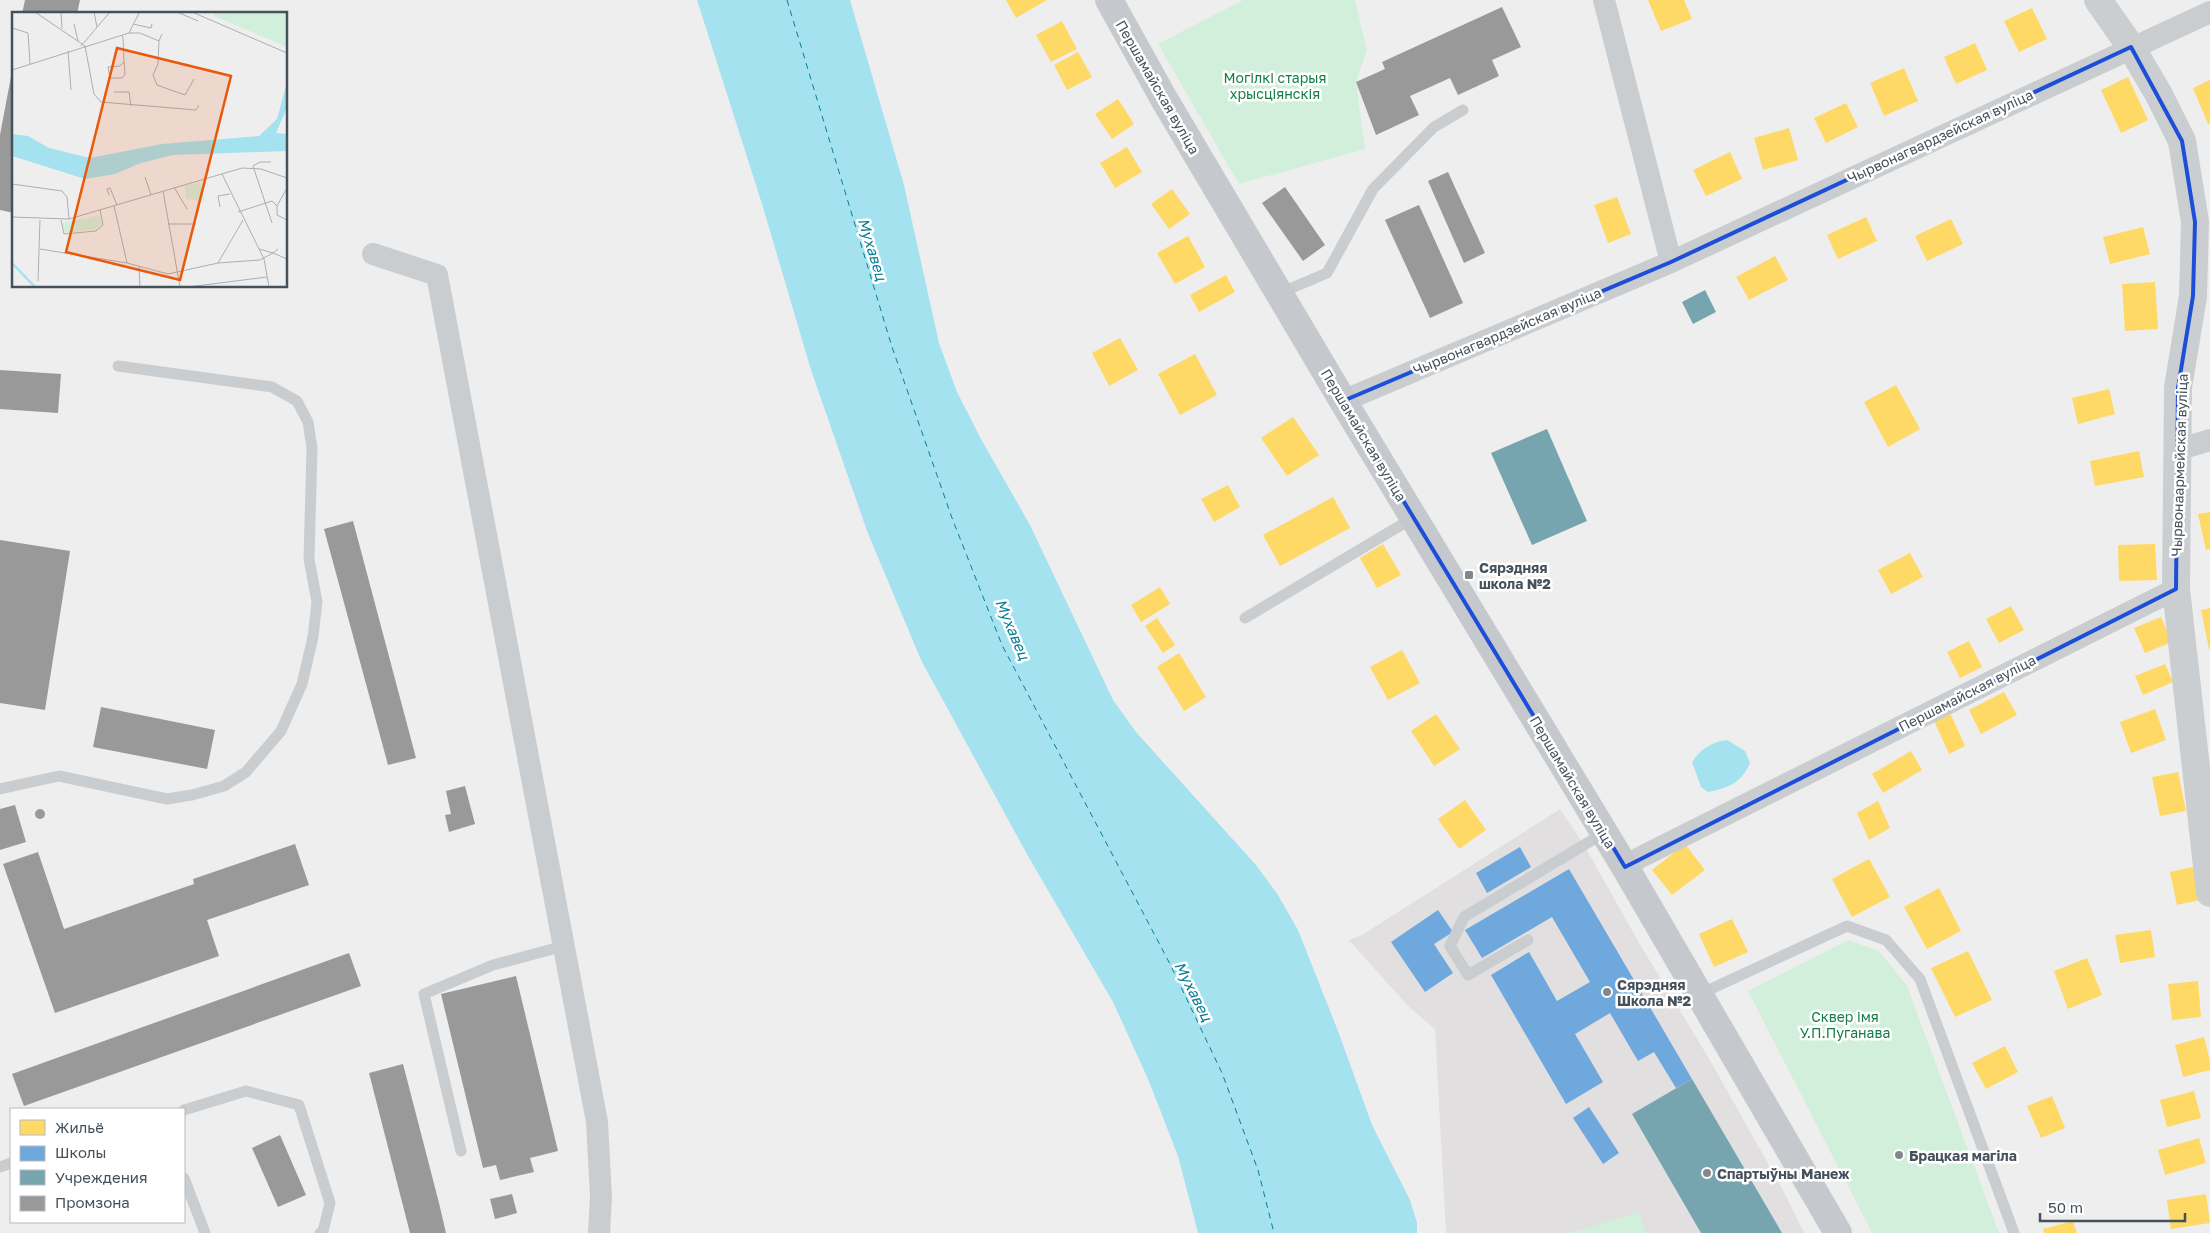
<svg xmlns="http://www.w3.org/2000/svg" width="2210" height="1233" viewBox="0 0 2210 1233" font-family="'Golos Text',sans-serif">
<style>
.education{fill:#e1dfe0}
.green{fill:#d1efdb}
.water{fill:#a4e2ef}
.homes{fill:#ffd966}
.schools{fill:#6fa8dc}
.public{fill:#76a5af}
.industry{fill:#999}
.lines{fill:none;stroke-linecap:round;stroke-linejoin:round}
.ferry{stroke:#087d95;stroke-width:1;stroke-dasharray:6 5;stroke-linecap:butt}
.lane{stroke:#cacdcf;stroke-width:11}
.street{stroke:#cacdcf;stroke-width:22}
.secondary{stroke:#caced0;stroke-width:28}
.primary{stroke:#c5c9cd;stroke-width:28}
.marked{fill:none;stroke:#1d4ed8;stroke-width:4;stroke-linejoin:round}
.poi-dot{fill:#80888e;stroke:#fff;stroke-width:2}
.labels{text-anchor:middle;dominant-baseline:central;stroke-width:5;stroke-linejoin:round;paint-order:stroke}
.park-label{font-size:14px;fill:#137e44;stroke:#fff}
.street-label{font-size:14px;fill:#45515b;stroke:#fff}
.poi-label{font-size:14px;font-weight:bold;fill:#45515b;stroke:#fff;text-anchor:start}
.water-label{font-size:15px;font-style:italic;fill:#087d95;stroke:#fff}
.inset-river{fill:none;stroke:#a4e2ef;stroke-width:2.5}
.inset-road{fill:none;stroke:#abafb3;stroke-width:1}
.view{fill:#e8590c;fill-opacity:0.15;stroke:#e8590c;stroke-width:2.5}
.inset-edge{fill:none;stroke:#45515b;stroke-width:2.5}
</style>
<rect width="100%" height="100%" fill="#efeeee"/>
<!-- education -->
<path class="education" d="M1560 809 1584 845 1638 941 1711 1062 1785 1194 1804 1233H1446L1435 1029 1408 1006 1349 940 1362 935Z"/>
<!-- green -->
<path class="green" d="M1243 0H1355L1367 50 1356 82 1365 149 1239 184 1158 44Z
M1848 940 1879 951 1907 986 1999 1233H1872L1748 991Z
M1639 1212 1646 1233H1570Z"/>
<!-- water -->
<path class="water" d="M697 0H850L904 185 939 343 957 392 981 439 1030 525 1113 700 1136 732 1256 865 1278 895 1298 930 1338 1031 1372 1125 1410 1200 1417 1223V1233H1198L1178 1156 1148 1079 1113 1002 1028 856 921 660 867 531 811 370 762 204Z
M1727 740 1745 751 1750 763C1741 783 1729 788 1708 792L1701 787 1692 762C1701 749 1711 742 1727 740Z"/>
<!-- homes -->
<path class="homes" d="M1006 0H1047L1016 18Z
M1648 0H1684L1692 19 1661 31Z
M2032 8 2047 39 2019 52 2004 21Z
M1062 21 1077 49 1051 62 1036 35Z
M1975 43 1987 70 1956 84 1944 57Z
M1078 52 1092 77 1067 90 1054 65Z
M1904 68 1918 101 1884 116 1870 83Z
M2128 77 2148 120 2121 133 2101 90Z
M2210 80V123L2208 124 2193 88Z
M1118 99 1134 124 1112 139 1095 114Z
M1846 103 1858 127 1826 143 1814 118Z
M1789 128 1798 160 1763 170 1754 138Z
M1127 147 1142 172 1115 188 1100 163Z
M1730 152 1742 179 1706 196 1693 170Z
M1172 189 1190 214 1169 229 1151 204Z
M1617 197 1631 234 1608 243 1594 205Z
M1866 217 1877 241 1838 259 1827 235Z
M1951 219 1963 244 1927 261 1915 236Z
M2143 227 2150 254 2110 264 2103 237Z
M1188 236 1205 267 1175 284 1157 253Z
M1775 256 1788 280 1749 300 1736 277Z
M1226 275 1235 292 1199 312 1190 295Z
M2155 282 2158 329 2125 331 2122 284Z
M1120 338 1138 370 1109 386 1092 353Z
M1195 354 1217 395 1180 415 1158 374Z
M1896 385 1920 429 1888 447 1864 402Z
M2109 389 2115 414 2078 424 2072 398Z
M1293 417 1319 455 1287 476 1261 438Z
M2139 451 2144 477 2095 486 2090 461Z
M1228 485 1240 507 1214 522 1201 499Z
M1333 497 1350 528 1280 566 1263 535Z
M2210 512V549L2206 550 2198 514Z
M1383 544 1401 575 1377 588 1360 558Z
M2155 544 2157 580 2119 581 2118 545Z
M1910 553 1923 577 1891 594 1878 570Z
M1160 587 1170 604 1141 622 1131 605Z
M2011 606 2024 630 1999 643 1986 619Z
M2210 608V649H2209L2201 610Z
M2161 617 2172 642 2145 653 2134 628Z
M1157 618 1175 645 1163 653 1145 626Z
M1969 641 1982 667 1960 678 1947 652Z
M1402 650 1420 683 1388 700 1370 667Z
M1179 653 1206 697 1184 711 1157 667Z
M2165 664 2173 682 2143 695 2135 676Z
M2004 692 2017 715 1981 734 1969 710Z
M2155 709 2166 740 2131 753 2120 722Z
M1950 713 1965 746 1949 754 1934 721Z
M1436 714 1460 749 1434 766 1411 731Z
M1911 751 1922 770 1883 793 1872 774Z
M2178 772 2186 811 2160 816 2152 777Z
M1465 800 1486 830 1459 849 1438 819Z
M1878 801 1890 828 1869 840 1857 813Z
M1685 844 1705 870 1672 895 1652 870Z
M1869 859 1890 897 1852 917 1832 879Z
M2193 867 2200 900 2177 905 2170 872Z
M1939 888 1961 931 1927 949 1904 907Z
M1732 919 1748 952 1714 967 1699 934Z
M2151 930 2155 957 2120 963 2115 935Z
M1968 951 1992 1000 1955 1017 1931 968Z
M2087 958 2102 995 2068 1009 2054 971Z
M2198 981 2201 1017 2172 1020 2168 984Z
M2204 1037 2210 1061V1070L2183 1077 2175 1045Z
M2005 1046 2018 1072 1986 1089 1972 1063Z
M2194 1091 2201 1118 2167 1127 2160 1100Z
M2052 1096 2065 1128 2041 1138 2027 1106Z
M2199 1138 2206 1163 2165 1175 2158 1150Z
M2206 1194 2210 1223 2171 1229 2167 1200Z
M2073 1221 2077 1233H2044L2043 1229Z"/>
<!-- schools -->
<path class="schools" d="M1520 847 1531 867 1487 893 1476 873Z
M1569 869 1692 1079 1676 1088 1654 1052 1638 1061 1610 1013 1575 1034 1603 1082 1566 1104 1491 975 1529 952 1557 1001 1590 982 1552 917 1482 958 1465 930Z
M1438 910 1453 932 1434 944 1453 973 1425 992 1391 942Z
M1589 1107 1619 1153 1603 1164 1573 1118Z"/>
<!-- public -->
<path class="public" d="M1705 290 1716 312 1693 324 1682 302Z
M1547 429 1587 521 1532 545 1491 453Z
M1692 1079 1782 1233H1701L1632 1114Z"/>
<!-- industry -->
<path class="industry" d="M25 0H80L77 14H22Z
M1502 7 1521 47 1492 60 1499 76 1458 95 1450 78 1410 96 1419 115 1376 135 1356 82 1385 69 1382 62Z
M13 66H14V213L0 210V135Z
M1448 172 1485 253 1464 263 1428 181Z
M1285 187 1325 245 1303 261 1262 203Z
M1419 205 1463 303 1430 318 1385 220Z
M0 370 61 374 58 413 0 409Z
M353 521 416 758 388 765 324 529Z
M0 540 70 551 45 710 0 703Z
M101 707 215 730 207 769 93 747Z
M465 786 475 824 449 832 445 815 451 814 446 791Z
M15 805 26 842 0 850V809Z
M35 814a5 5 0 1 1 10 0a5 5 0 1 1-10 0Z
M295 844 309 885 207 920 219 956 55 1013 3 864 38 852 64 929 194 884 193 879Z
M349 953 361 986 24 1106 12 1074Z
M516 976 558 1151 530 1158 534 1172 500 1180 496 1165 483 1168 441 994Z
M403 1064 439 1203 446 1233H410L369 1073Z
M280 1135 306 1195 278 1207 252 1148Z
M512 1194 517 1213 495 1219 490 1199Z"/>
<g class="lines">
<!-- ferry -->
<path class="ferry" d="M787 0 892 347 952 518 1002 645 1170 964 1222 1073 1258 1170 1274 1233"/>
<!-- lane -->
<path class="lane" d="M1280 293 1327 273 1373 189 1434 127 1463 110
M1245 618 1413 518
M0 789 59 776 167 799 192 795 224 786 246 772 281 731 302 684 313 637 317 602 309 559 312 448 308 422 297 401 272 387 118 366
M1528 940 1468 975 1450 946 1464 917 1604 833
M1700 994 1847 926 1886 940 1920 979 2014 1233
M184 1110 246 1091 299 1105 330 1203 323 1231 320 1233
M461 1151 424 994 493 965 564 946
M0 1167 11 1163
M184 1178 205 1233"/>
<!-- street -->
<path class="street" d="M1604 0 1671 262
M373 254 437 275 597 1122 601 1197 599 1233
M1343 401 1671 262 2210 12
M2177 450 2210 440
M1625 867 1639 858 2176 589"/>
<!-- secondary -->
<path class="secondary" d="M2098 0 2131 47 2158 93 2182 141 2195 222 2193 296 2178 388 2176 589 2210 893"/>
<!-- primary -->
<path class="primary" d="M1109 0 1164 99 1343 401 1625 867 1838 1233"/>
</g>
<!-- marked area -->
<path class="marked" d="M2131 47 2182 141 2195 222 2193 296 2178 388 2176 589 1625 867 1343 401 1671 262Z"/>
<!-- markers -->
<g class="poi-dot">
<rect x="1464" y="570" width="10" height="10" rx="2.5"/>
<circle cx="1607" cy="992" r="5"/>
<circle cx="1899" cy="1155" r="5"/>
<circle cx="1707" cy="1173" r="5"/>
</g>
<g class="labels">
<!-- park labels -->
<g class="park-label">
<text x="1275" y="77">Могілкі старыя<tspan x="1275" dy="16">хрысціянскія</tspan></text>
<text x="1845" y="1016">Сквер імя<tspan x="1845" dy="16">У.П.Пуганава</tspan></text>
</g>
<!-- street labels -->
<g class="street-label">
<text transform="translate(1158 87) rotate(60)">Першамайская вуліца</text>
<text transform="translate(1940 136) rotate(-25)">Чырвонагвардзейская вуліца</text>
<text transform="translate(1507 331) rotate(-23)">Чырвонагвардзейская вуліца</text>
<text transform="translate(1364 435) rotate(59)">Першамайская вуліца</text>
<text transform="translate(2179 465) rotate(-88)">Чырвонаармейская вуліца</text>
<text transform="translate(1967 693) rotate(-27)">Першамайская вуліца</text>
<text transform="translate(1573 782) rotate(59)">Першамайская вуліца</text>
</g>
<!-- poi labels -->
<g class="poi-label">
<text x="1479" y="567">Сярэдняя<tspan x="1479" dy="16">школа №2</tspan></text>
<text x="1617" y="984">Сярэдняя<tspan x="1617" dy="16">Школа №2</tspan></text>
<text x="1909" y="1155">Брацкая магіла</text>
<text x="1717" y="1173">Спартыўны Манеж</text>
</g>
<!-- water labels -->
<g class="water-label">
<text transform="translate(873 249) rotate(73)">Мухавец</text>
<text transform="translate(1013 629) rotate(67)">Мухавец</text>
<text transform="translate(1194 991) rotate(63)">Мухавец</text>
</g>
</g>
<!-- overview -->
<g transform="translate(12 12)">
<rect width="275" height="275" fill="#efeeee"/>
<path d="M201 0H275V35L202 4ZM188 170 193 189 174 187 173 174ZM87 203 90 213 84 217 53 221 50 211Z" fill="#d1efdb"/>
<path d="M275 70 274 98 264 121 275 122V139L161 143 129 151 103 162 73 167 0 144V122L16 124 37 136 78 146 150 132 247 124 265 107Z" fill="#a4e2ef"/>
<path class="inset-river" d="M0 131 73 153 149 140 275 134M0 251 22 274"/>
<path class="inset-road" d="M23 0 73 34 82 82 89 90 184 98 187 93M49 0 50 17M82 0 85 15M165 0 186 9M180 0 275 41M205 0H230M62 12 66 29M121 12 139 16 140 12M0 16 16 21 18 52M117 21 127 1M110 23 111 26 112 50 113 62 110 66H98L96 55 108 54 112 50M147 29 146 52 141 63 145 73 173 83 182 67M69 34 98 0M56 39 59 78M0 58 117 21H128L147 29 150 22M102 80H117L119 94M259 150H248L241 154 260 211M210 162 252 247 257 275M133 165 139 183M0 172 50 179 55 185 57 207M162 175 175 197M275 176 265 194V203L275 208M151 179 168 275M97 183 95 177 98 176 105 193M102 194 115 251M208 195 206 184 218 182M226 200 260 189 265 194M0 205 57 207 230 156 249 157 275 166M49 208 52 222 84 219 91 213 88 198M156 212H184M28 237 115 251 156 262 206 251 248 248 261 241 275 247M247 237 261 241 266 237M206 251 231 208M127 255 128 275M26 269 28 208M176 275 255 265"/>
<path class="view" d="M105 36 219 64 168 268 54 240Z"/>
<rect width="275" height="275" class="inset-edge"/>
</g>
<!-- legend -->
<rect x="10" y="1108" width="175" height="115" fill="#ffffff" stroke="#b5b9bd"/>
<rect x="20" y="1120" width="25" height="15" fill="#ffd966" stroke="#b5b9bd"/>
<text x="55" y="1133" font-size="15" fill="#45515b">Жильё</text>
<rect x="20" y="1146" width="25" height="15" fill="#6fa8dc" stroke="#b5b9bd"/>
<text x="55" y="1158" font-size="15" fill="#45515b">Школы</text>
<rect x="20" y="1170" width="25" height="15" fill="#76a5af" stroke="#b5b9bd"/>
<text x="55" y="1183" font-size="15" fill="#45515b">Учреждения</text>
<rect x="20" y="1196" width="25" height="15" fill="#999999" stroke="#b5b9bd"/>
<text x="55" y="1208" font-size="15" fill="#45515b">Промзона</text>
<!-- scale -->
<path d="M2040 1213v8h145v-8" fill="none" stroke="#45515b" stroke-width="2.5"/>
<text x="2048" y="1213" font-size="15" fill="#45515b" stroke="#ffffff" stroke-width="4" paint-order="stroke">50 m</text>
</svg>
